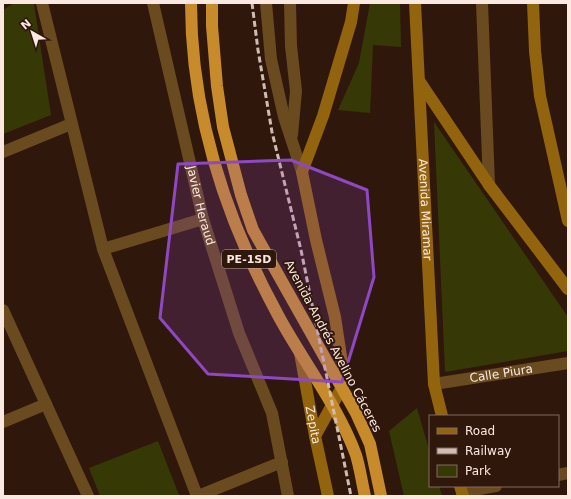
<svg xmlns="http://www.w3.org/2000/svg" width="571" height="499" viewBox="0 0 571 499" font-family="'DejaVu Sans',sans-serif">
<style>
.green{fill:#363905}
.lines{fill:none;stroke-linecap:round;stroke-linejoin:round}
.street{stroke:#694b1f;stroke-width:12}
.secondary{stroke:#93640e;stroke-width:12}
.highway{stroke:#c78b2b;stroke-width:12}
.rail{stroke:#d0bcb3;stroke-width:3;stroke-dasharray:6 3;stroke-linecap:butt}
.marked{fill:#8e48c4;fill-opacity:0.2;stroke:#8e48c4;stroke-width:3;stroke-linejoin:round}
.labels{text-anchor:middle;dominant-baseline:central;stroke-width:4;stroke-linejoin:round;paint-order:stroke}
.shield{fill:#30170b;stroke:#bea9a0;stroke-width:1}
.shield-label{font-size:11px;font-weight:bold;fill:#fbe8e0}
.street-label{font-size:12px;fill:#fbe8e0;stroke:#30170b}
</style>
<rect width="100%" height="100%" fill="#30170b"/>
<!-- green -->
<path class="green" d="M14 3 34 4 51 115 3 134V10Z
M370 3H400L401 47 373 45 370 113 338 110 359 63Z
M434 122 568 317V351L445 372Z
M417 408 430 453V486H439L442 496H404L389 431Z
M158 441 179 495 100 496 89 468Z"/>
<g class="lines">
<!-- street -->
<g class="street">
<path d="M42 3 103 249 197 496"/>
<path id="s1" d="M153 3 203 219 239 333 272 413 288 496"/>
<path d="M266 3 271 59 284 117 302 172"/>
<path d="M290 3 291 46 296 91 292 135"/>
<path d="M482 3 489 185"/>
<path d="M3 152 71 124"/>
<path d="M103 249 203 219"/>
<path d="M3 310 88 496"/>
<path id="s2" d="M434 384 568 363"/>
<path d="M3 422 46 404"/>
<path d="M558 475 568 473"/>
<path d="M462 492 496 486"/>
<path d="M198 496 282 462"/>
</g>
<!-- secondary -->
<g class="secondary">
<path id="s3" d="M415 3 434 384 442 416"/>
<path d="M533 3 535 51 540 96 568 221"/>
<path d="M420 82 489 185 568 289"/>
<path id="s4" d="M300 353 315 436 328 496"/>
<path d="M315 436 341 389 342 363 335 317 316 240 302 172 323 116 351 22 354 3"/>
<path d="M460 486 463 496"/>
</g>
<!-- highway -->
<path class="highway" d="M191 3C191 115 226 220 279 317 304 363 338 406 356 455 360 468 362 483 365 496
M212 3V26L217 86 223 127 241 195 253 230 356 413 370 444 381 496"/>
<!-- rail -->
<path class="rail" d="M252 3 258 50 272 132 301 250 351 496"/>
</g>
<!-- marked area -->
<path class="marked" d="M291 160 367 190 374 277 342 382 208 374 160 318 178 164Z"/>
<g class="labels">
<!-- shield labels -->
<rect class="shield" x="222" y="250" width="54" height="18" rx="3"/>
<g class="shield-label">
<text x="249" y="259">PE-1SD</text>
</g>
<!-- street labels -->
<g class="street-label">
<text stroke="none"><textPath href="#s1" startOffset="208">Javier Heraud</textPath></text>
<text stroke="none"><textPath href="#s3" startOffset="207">Avenida Miramar</textPath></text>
<text transform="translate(333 346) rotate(62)">Avenida Andrés Avelino Cáceres</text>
<text stroke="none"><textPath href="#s2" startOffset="68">Calle Piura</textPath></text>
<text stroke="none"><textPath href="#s4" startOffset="73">Zepita</textPath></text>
</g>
</g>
<!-- border -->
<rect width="571" height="499" fill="none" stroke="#fbe8e0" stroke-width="8"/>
<!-- legend -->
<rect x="429" y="415" width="130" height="72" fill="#30170b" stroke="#816b60"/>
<rect x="437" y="428" width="20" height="6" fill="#93640e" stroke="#816b60"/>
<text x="465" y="435" font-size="12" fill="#fbe8e0">Road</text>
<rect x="437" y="448" width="20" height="6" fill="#d0bcb3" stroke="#816b60"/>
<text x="465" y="455" font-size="12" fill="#fbe8e0">Railway</text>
<rect x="437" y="465" width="20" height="12" fill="#363905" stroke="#816b60"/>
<text x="465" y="475" font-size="12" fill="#fbe8e0">Park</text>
<!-- north arrow -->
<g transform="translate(32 32) rotate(321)" stroke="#30170b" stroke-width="3" paint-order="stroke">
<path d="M0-3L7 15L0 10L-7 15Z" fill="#fbe8e0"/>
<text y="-6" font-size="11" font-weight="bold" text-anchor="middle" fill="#fbe8e0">N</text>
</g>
</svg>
